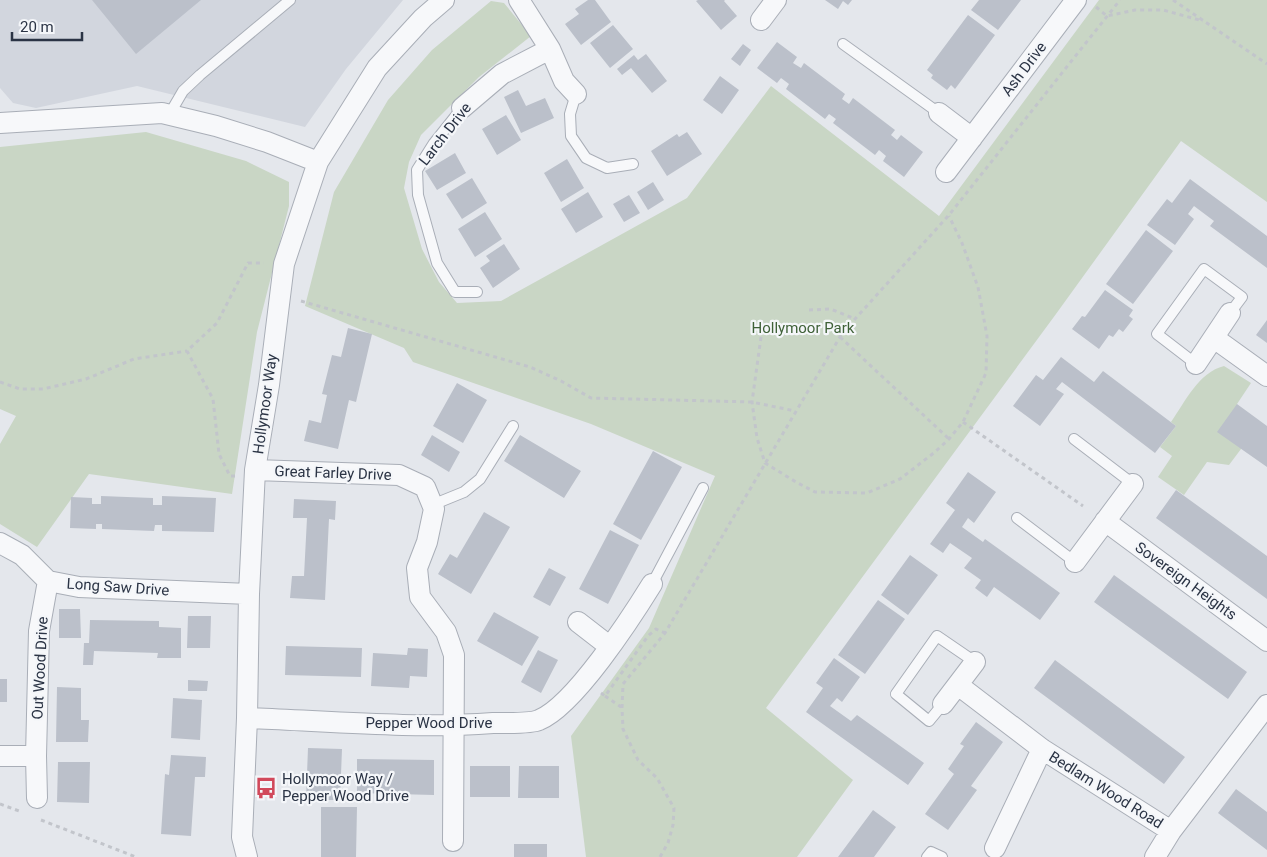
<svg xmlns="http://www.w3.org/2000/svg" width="1267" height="857" viewBox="0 0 1267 857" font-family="Roboto,sans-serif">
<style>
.built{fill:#d2d6de}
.green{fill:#c9d6c5}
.building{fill:#bbc0ca}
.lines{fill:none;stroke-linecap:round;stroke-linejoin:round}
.lane-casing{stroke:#a9aeb7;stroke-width:12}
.street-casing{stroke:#a9aeb7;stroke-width:22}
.path{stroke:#c2c5cb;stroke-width:3;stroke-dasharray:4 4;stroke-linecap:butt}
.lane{stroke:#f7f8fa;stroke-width:10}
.street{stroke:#f7f8fa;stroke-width:20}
.labels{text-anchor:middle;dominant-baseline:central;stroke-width:4.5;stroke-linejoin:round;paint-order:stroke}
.street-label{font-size:15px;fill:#2b3445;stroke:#f4f6f9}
.park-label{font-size:15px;fill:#3f6138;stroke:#f4f6f9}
.poi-label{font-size:15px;fill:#2b3445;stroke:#f4f6f9;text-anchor:start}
</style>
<rect width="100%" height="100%" fill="#e4e7ec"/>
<!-- built -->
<path class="built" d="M0 0H403L346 69 305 127 137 86 36 108 13 103 0 88Z"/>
<!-- green -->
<path class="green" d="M1099 0H1267V202L1181 141 1056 314 766 708 853 780 797 857H586L571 736 649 628 715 476 591 424 413 362 404 348 305 306 334 192 388 100 432 50 491 1 504 3 531 36 479 77 421 135 409 162 404 188 422 249 439 282 457 303 501 301 687 198 771 86 939 216Z
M146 132 246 161 289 182V206L257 332 232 494 89 474 37 547 0 524V444L16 416 0 409V147Z
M1224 366 1251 383 1237 404 1241 449 1229 465 1207 462 1184 495 1158 477 1172 456 1160 447 1176 426 1171 422C1185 402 1199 372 1224 366Z"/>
<!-- building -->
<path class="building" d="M92 0H201L136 54Z
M588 0H595L611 22 581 45 565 24 579 14 575 9Z
M698 0H725L724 1 737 16 721 30 696 1Z
M825 0H852L848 5 843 1 838 9Z
M979 0H1021L998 30 971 10Z
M968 15 995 35 955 89 951 85 947 90 931 78 933 75 927 70Z
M613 25 633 49 610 68 590 43Z
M777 42 797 57 793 63 801 68 804 63 845 94 842 99 849 104 853 98 895 130 891 135 897 140 901 135 923 152 904 177 883 161 886 156 879 150 875 155 833 123 836 119 829 114 825 119 786 89 789 84 781 78 777 83 757 68Z
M743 44 751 50 740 66 731 59Z
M646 54 667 81 652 93 631 68 622 75 617 69 634 55 638 60Z
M720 76 739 90 722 114 703 100Z
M518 90 526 106 545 98 554 118 521 133 504 97Z
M506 115 521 140 497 155 482 129Z
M687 132 702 154 667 176 651 151 677 134 679 137Z
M455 153 466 173 437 190 425 171Z
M567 159 584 188 561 202 544 173Z
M472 178 487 203 462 219 446 194Z
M1190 179 1267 236V268L1210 226 1214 221 1194 206 1188 214 1194 219 1175 245 1147 225 1167 199 1172 203Z
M653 182 664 200 648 210 637 192Z
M588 192 603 217 576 233 561 209Z
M629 195 640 213 624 222 613 204Z
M485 212 502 239 475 257 458 229Z
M1146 230 1173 251 1133 304 1106 284Z
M504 244 520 269 493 288 480 268 490 261 486 256Z
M1105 290 1133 310 1129 316 1133 319 1123 332 1119 329 1113 337 1109 335 1099 349 1072 329 1082 316 1085 317Z
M1267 320V343L1256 335Z
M348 328 372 334 356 402 349 400 338 449 304 441 309 420 321 423 327 395 322 394 332 355 341 357Z
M1061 357 1094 382 1103 371 1176 426 1155 453 1062 382 1056 389 1064 394 1040 426 1013 406 1036 375 1043 380Z
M457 383 487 400 463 443 433 426Z
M1237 404 1267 426V467L1217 432Z
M432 435 460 452 449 472 421 455Z
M520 435 581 471 564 498 504 461Z
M653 451 682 467 641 540 613 524Z
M968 472 996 492 974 523 968 518 962 527 983 542 985 539 1060 593 1040 620 994 587 987 597 975 588 981 580 964 568 972 558 950 543 943 553 930 544 955 510 946 503Z
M1176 490 1267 556V599L1156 518Z
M101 496 153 498V505H162V496L216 498 214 532 162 531V525H155L154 531 102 529V524H96V529L70 528 71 497 92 498V504H101Z
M294 499 336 501 335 520 329 519 325 600 290 598 292 576H304L307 518H293Z
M484 512 510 527 471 594 438 574 450 554 457 558Z
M610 530 639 545 608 604 579 589Z
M910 555 938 575 908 615 881 595Z
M549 568 566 577 550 606 533 597Z
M1114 575 1247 672 1228 699 1094 602Z
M878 600 905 619 865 674 838 655Z
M59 609H80L81 638H59Z
M494 612 539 637 522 666 477 641Z
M188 616H211L210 648H187Z
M90 620 159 621V627L181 628V658H157L158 653 94 651 93 665H83L84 643H89Z
M286 646 362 648 361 677 285 675Z
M408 648 428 649 427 677 410 676 409 688 371 686 373 653 407 655Z
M538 650 558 660 541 693 521 682Z
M834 658 860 677 842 702 837 698 830 706 851 721 857 715 924 763 908 785 806 712 823 688 816 683Z
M1055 660 1185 757 1164 784 1034 688Z
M0 679H7V702H0Z
M188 680 208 681 207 691H188Z
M57 687 81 688V720H89L88 742H56Z
M173 698 202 700 200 740 171 738Z
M976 722 1003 742 971 786 977 790 948 830 925 814 954 774 948 769 964 746 960 744Z
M308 748 342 749 340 800H306Z
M171 755 206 757 205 777H195L191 836 161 834 165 774 169 775Z
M357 759 434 760V795L357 793Z
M58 762H90L89 803 57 802Z
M470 766H510V797H470Z
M519 766H559V798H518Z
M1236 789 1267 812V850L1218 813Z
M321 807H357L356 857H321Z
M873 810 896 827 874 857H838Z
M514 844H547V857H514Z"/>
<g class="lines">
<!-- lane casing -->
<g class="lane-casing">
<path id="lane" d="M843 44 939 113
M576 94 570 114 571 136 586 158 607 168 633 164
M462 108 434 143 417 170 418 195 437 263 455 292H477
M169 115 183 91 200 75 290 0
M1196 364 1157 334 1204 269 1242 297 1230 313
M1074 439 1133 484
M432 505 464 492 480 479 513 426
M1017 518 1075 562
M652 584 703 488
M943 704 929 721 896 694 937 636 975 662
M927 857 931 852 942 857"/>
</g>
<!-- street casing -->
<g class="street-casing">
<path id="street" d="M519 0 550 49 564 81 576 94
M761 20 776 0
M462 108 502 74 550 49
M939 113 972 138
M0 123 162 113 216 126 267 142 318 162
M946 172 1076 0
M1214 338 1267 376
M1196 364 1230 313
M255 470 399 475 425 487 434 509 427 542 417 568 420 597 446 632 454 655 453 841
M1105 521 1267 641
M0 543 22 555 48 581 79 587 249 594
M1075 562 1133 484
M578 622 609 646
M958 685 1042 749 1171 831
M943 704 975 662
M247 718C329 721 412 729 493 723 504 723 530 724 539 720 574 706 631 618 652 584
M0 756H36
M37 798 36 756 39 631 48 581
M995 848 1042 749
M247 857 242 837 247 718 249 594 255 470 269 385 284 264 318 162 377 68 423 18 444 0
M1155 857 1171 831 1267 705"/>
</g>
<!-- path -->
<path class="path" d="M1173 0 1267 64
M1096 7 1107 16 1135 10H1163L1203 21
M301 301 530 367 561 381 591 398 752 402 795 411
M809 310 831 309 855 319
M761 337 752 402 757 438 765 463 796 482 815 492 867 493 900 479 935 452 949 439 963 422 986 373 987 336 978 287 962 243 949 216
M840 337 949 439
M0 382 20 389H43L86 379 134 359 187 351
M963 422 1083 506
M235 476H230L219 454 213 399 187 351 217 323 248 263H264
M601 693 605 696 648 636 656 629 665 633
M605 696 621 707
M0 804 19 811
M41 820 136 857
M660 857 668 843 673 825 674 808 657 778 638 760 623 729 622 708 623 684 665 633 840 337 855 319 949 215 1120 0"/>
<!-- lane -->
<use href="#lane" class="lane"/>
<!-- street -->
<use href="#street" class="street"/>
</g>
<!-- icons -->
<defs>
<g id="bus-bare" transform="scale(1.725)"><path d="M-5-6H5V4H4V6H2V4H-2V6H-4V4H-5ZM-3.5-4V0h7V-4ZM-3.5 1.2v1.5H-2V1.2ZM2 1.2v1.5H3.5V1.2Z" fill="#d1495b" stroke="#f4f6f9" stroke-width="2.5" paint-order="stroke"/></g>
</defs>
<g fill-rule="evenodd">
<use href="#bus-bare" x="266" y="788"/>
</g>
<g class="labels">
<!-- street labels -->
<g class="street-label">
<text transform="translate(1024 69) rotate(-53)">Ash Drive</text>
<text transform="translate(445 134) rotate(-52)">Larch Drive</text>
<text transform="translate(265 404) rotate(-82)">Hollymoor Way</text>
<text transform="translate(333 473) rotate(2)">Great Farley Drive</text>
<text transform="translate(1186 581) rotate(36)">Sovereign Heights</text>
<text transform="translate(118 587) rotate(4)">Long Saw Drive</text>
<text transform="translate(40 668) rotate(-87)">Out Wood Drive</text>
<text x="429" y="723">Pepper Wood Drive</text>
<text transform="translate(1106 790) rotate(32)">Bedlam Wood Road</text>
</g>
<!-- park labels -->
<g class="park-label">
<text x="803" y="328">Hollymoor Park</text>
</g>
<!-- poi labels -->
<g class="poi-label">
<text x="282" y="779">Hollymoor Way /<tspan x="282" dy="17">Pepper Wood Drive</tspan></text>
</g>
</g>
<!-- scale -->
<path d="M12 32v8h70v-8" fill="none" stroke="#2b3445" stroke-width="2.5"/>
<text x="20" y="32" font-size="15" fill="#2b3445" stroke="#f4f6f9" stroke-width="4" paint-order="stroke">20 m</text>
</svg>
